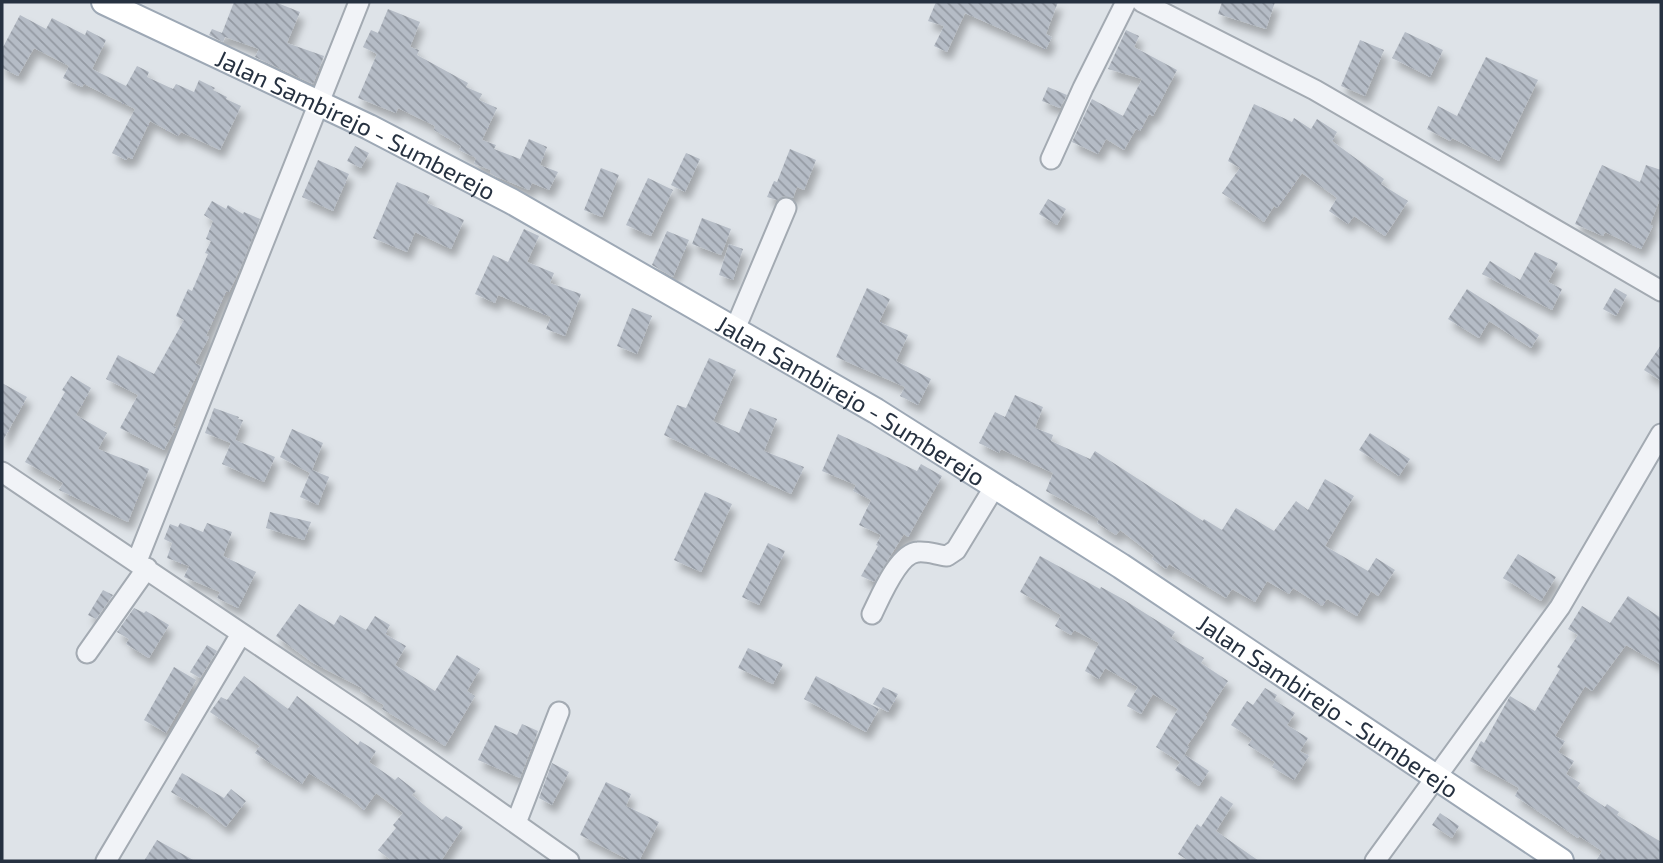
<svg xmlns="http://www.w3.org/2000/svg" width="1663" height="863" viewBox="0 0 1663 863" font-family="'Exo 2',sans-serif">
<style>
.building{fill:url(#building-back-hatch);filter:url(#shadow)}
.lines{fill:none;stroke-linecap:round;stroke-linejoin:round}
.minor-casing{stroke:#a3aab2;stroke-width:23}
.major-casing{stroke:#9da8b5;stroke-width:28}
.minor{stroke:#f1f3f7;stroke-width:19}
.major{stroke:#fff;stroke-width:24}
.labels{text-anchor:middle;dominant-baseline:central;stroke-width:5;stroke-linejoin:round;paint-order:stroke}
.street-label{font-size:24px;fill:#263140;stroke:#eef1f6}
</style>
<defs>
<pattern id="building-back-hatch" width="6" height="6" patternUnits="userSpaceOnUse" patternTransform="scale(1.75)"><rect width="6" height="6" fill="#b5bcc6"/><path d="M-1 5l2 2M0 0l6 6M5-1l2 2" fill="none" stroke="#9399a2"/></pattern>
<filter id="shadow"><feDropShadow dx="4.5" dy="8" stdDeviation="3.5" flood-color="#0004"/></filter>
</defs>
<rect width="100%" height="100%" fill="#dee3e8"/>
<!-- building -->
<path class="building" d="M234 2H275L300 12 287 43 324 56 313 84 255 57 259 49 225 37 223 42 209 35 212 29 222 33Z
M936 2H1058L1046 34 1052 37 1046 49 965 13 947 52 934 46 944 26 928 21Z
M1222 2H1275L1266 29 1218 14Z
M388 9 420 22 410 47 419 50 417 55 468 83 466 87 482 94 479 100 497 108 482 140 496 145 494 149 520 159 529 139 547 147 540 165 558 172 549 190 532 183 529 190 495 176 490 173 491 170 474 164 476 158 459 150 461 146 434 130 435 126 398 108 396 113 358 98 377 54 363 47 371 30 378 33Z
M20 15 46 29 52 18 85 35 87 30 106 40 92 69 126 86 137 66 149 72 147 77 173 89 176 84 194 92 199 80 215 88 213 90 227 97 226 99 241 106 220 150 181 132 178 136 150 121 132 159 128 157 126 160 112 153 135 109 84 84 82 87 63 78 69 66 34 48 18 76 2 68V49Z
M1126 30 1139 36 1134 47 1177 70 1153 116 1149 114 1140 131 1136 129 1124 150 1106 139 1098 154 1072 142 1092 99 1123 116 1142 79 1108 69Z
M1405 32 1443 50 1430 77 1392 58Z
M1360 40 1384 50 1365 96 1341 86Z
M1486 57 1538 80 1499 161 1452 138 1450 141 1427 129 1438 106 1457 116Z
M1048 87 1067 95 1060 108 1042 101Z
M1254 104 1292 122 1294 118 1311 129 1317 119 1337 132 1332 141 1384 179 1381 184 1408 201 1385 236 1354 216 1348 224 1329 211 1337 198 1302 173 1277 208 1274 206 1264 222 1222 193 1240 168 1228 161Z
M355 146 369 153 361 168 347 161Z
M790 149 816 160 804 190 797 187 793 198 784 196 777 200 767 197 774 181 777 182Z
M686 153 700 159 685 192 671 185Z
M318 160 349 174 333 211 302 197Z
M1602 165 1640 182 1646 165 1661 170V196L1650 225 1653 226 1641 249 1605 232 1603 236 1575 224Z
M601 168 619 175 602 217 584 210Z
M648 178 673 190 651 236 626 225Z
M397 182 430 196 427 203 464 220 451 249 415 232 407 252 373 238Z
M1048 199 1066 209 1057 225 1039 214Z
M212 201 226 209 228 205 243 214 244 212 260 219 240 269 229 292 226 291 206 336 209 337 195 363 201 366 173 426 176 427 164 450 120 428 138 395 106 379 118 355 154 374 184 320 176 316 188 289 192 291 208 254 205 253 211 241 206 239 213 221 204 215Z
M702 218 731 229 721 255 692 244Z
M524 229 539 236 527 262 554 273 550 283 581 294 565 336 546 329 551 317 498 295 495 303 475 294 493 255 508 262Z
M667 231 689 240 673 277 652 265Z
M729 244 743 249 733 280 719 275Z
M1535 252 1558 263 1548 282 1562 289 1552 310 1482 274 1490 261 1520 280Z
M867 288 890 299 879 322 908 335 896 361 931 379 918 405 900 396 905 387 836 357Z
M1615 288 1627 295 1616 316 1603 309Z
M1467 289 1539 335 1531 348 1489 321 1479 338 1448 319Z
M632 308 652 316 637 354 617 346Z
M1661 345V381L1644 370Z
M709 358 736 370 713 421 739 433 750 408 777 419 764 451 804 467 791 494 664 435 677 405 686 408Z
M71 376 91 388 76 415 107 433 98 449 149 469 128 522 59 490 63 483 25 462 65 392 62 390Z
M2 383 27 397 2 442Z
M1015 395 1043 407 1035 428 1053 435 1051 441 1090 459 1095 451 1203 521 1204 519 1222 530 1236 508 1274 531 1296 501 1308 510 1325 479 1354 496 1325 546 1368 571 1376 558 1395 570 1378 596 1371 591 1357 616 1327 599 1322 606 1293 588 1289 594 1267 581 1255 602 1232 589 1226 598 1169 564 1166 569 1152 559 1154 556 1120 530 1116 535 1097 523 1099 519 1046 491 1053 473 1001 449 999 453 979 443 995 412 1005 417Z
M214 408 239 417 238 419 243 420 235 440 275 457 264 482 222 464 231 443 205 433Z
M292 429 323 443 312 470 329 477 318 505 300 497 310 473 280 457Z
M1370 433 1410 459 1399 476 1359 450Z
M838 434 917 471 921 464 942 476 908 537 904 534 874 582 861 576 878 546 876 545 881 535 859 525 871 500 853 491 856 485 822 471Z
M705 492 732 504 701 572 674 560Z
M270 512 311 522 304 540 266 528Z
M180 523 203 532 207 523 232 532 223 556 256 572 238 608 217 598 220 592 184 577 189 566 167 558 172 543 164 539 170 524 178 527Z
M768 543 785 551 759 605 742 597Z
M1518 554 1556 577 1541 601 1503 578Z
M1040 556 1100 589 1101 587 1121 598 1175 632 1171 638 1204 658 1201 663 1228 681 1205 716 1207 717 1187 746 1189 747 1180 762 1156 747 1178 709 1153 694 1141 714 1127 706 1138 687 1105 668 1099 679 1085 671 1099 643 1074 630 1071 635 1055 626 1061 615 1020 592Z
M103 590 113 595 96 619 88 615Z
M1628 596 1661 618V665L1626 645 1592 691 1585 686 1555 736 1565 741 1558 752 1574 761 1566 774 1580 783 1577 788 1605 807 1607 804 1619 812 1617 815 1661 842V861H1596L1602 851 1579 836 1578 838 1515 796 1519 788 1470 761 1481 741 1484 743 1510 696 1535 711 1560 669 1557 667 1578 635 1568 629 1582 606 1610 623Z
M299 604 334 625 340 615 366 630 375 616 390 625 385 634 406 646 395 665 435 691 457 655 480 669 467 691 475 696 445 746 382 709 384 705 360 691 362 688 313 663 276 636Z
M134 608 144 613 146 611 169 625 149 658 126 644 129 639 117 632Z
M207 645 217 651 200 678 190 672Z
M748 648 783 664 773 684 738 668Z
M174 667 196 680 166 733 144 720Z
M244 676 288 709 297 696 358 745 360 741 376 751 369 762 395 780 398 777 416 791 412 795 442 820 446 816 463 827 441 861H392L378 850 396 828 393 825 403 813 376 793 364 810 351 799 309 773 302 784 255 753 260 746 210 712 221 697 227 700Z
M816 676 879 709 866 732 804 699Z
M883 687 898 694 888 712 873 704Z
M1265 688 1277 695 1274 700 1295 713 1287 725 1308 738 1300 751 1309 756 1294 780 1272 767 1275 762 1248 745 1252 739 1231 725 1247 701 1253 705Z
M522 724 538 731 520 778 478 760 495 725 517 735Z
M1185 755 1209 771 1199 786 1175 770Z
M552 763 569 772 552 805 539 798Z
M182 773 224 798 231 789 246 801 226 827 199 806 198 808 171 792Z
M606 782 631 794 626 806 659 822 639 861H631L580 835Z
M1221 796 1233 804 1216 831 1259 861H1189L1178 854 1197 824 1201 827Z
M1440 813 1459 826 1452 838 1432 825Z
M157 840 195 861H144Z"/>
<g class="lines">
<!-- minor casing -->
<g class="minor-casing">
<path id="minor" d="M1142 2 1315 90 1661 291
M1051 159 1083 88 1126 2
M735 329 786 208
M2 472 364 716 569 861
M137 561 359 2
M872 614C880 598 898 553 918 552 928 551 937 555 947 556L956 550 995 486
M87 653 147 568
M516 823 559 712
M106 861 241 634
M1375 861 1560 607 1661 434"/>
</g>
<!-- major casing -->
<g class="major-casing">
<g id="major">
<path id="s1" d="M104 2 369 127 511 201 876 411 1121 566 1561 861"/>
</g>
</g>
<!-- minor -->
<use href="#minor" class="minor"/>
<!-- major -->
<use href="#major" class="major"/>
</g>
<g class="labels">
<!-- street labels -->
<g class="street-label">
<text stroke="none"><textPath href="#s1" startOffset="280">Jalan Sambirejo - Sumberejo</textPath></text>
<text stroke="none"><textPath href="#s1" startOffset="847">Jalan Sambirejo - Sumberejo</textPath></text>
<text stroke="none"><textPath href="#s1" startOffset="1414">Jalan Sambirejo - Sumberejo</textPath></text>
</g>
</g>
<!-- border -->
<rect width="1663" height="863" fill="none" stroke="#263140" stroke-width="7"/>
</svg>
